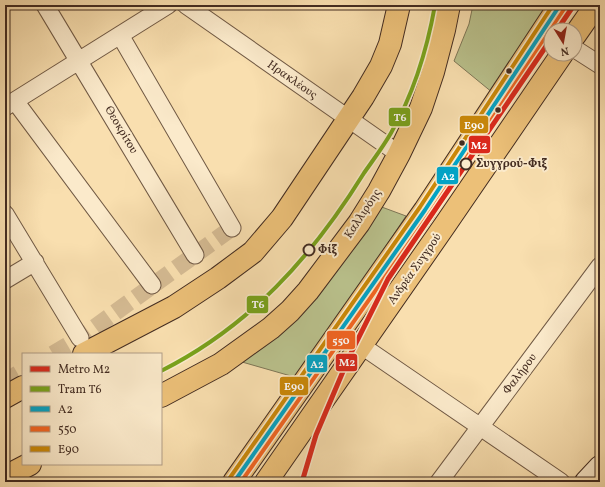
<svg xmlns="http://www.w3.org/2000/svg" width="605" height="487" viewBox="0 0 605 487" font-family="Vollkorn,serif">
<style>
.green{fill:#bac28d;stroke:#7e7757}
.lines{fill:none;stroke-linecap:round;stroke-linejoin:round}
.street-tunnel{stroke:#d5bb93;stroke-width:17;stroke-dasharray:17 8;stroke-linecap:butt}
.street-casing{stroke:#705944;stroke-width:19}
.secondary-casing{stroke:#432c21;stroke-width:24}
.primary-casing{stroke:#432c21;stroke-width:24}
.highway-casing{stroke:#432c21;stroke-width:24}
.street{stroke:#fbeacb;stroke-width:17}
.secondary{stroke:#fbeacb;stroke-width:22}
.primary{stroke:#ecc078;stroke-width:22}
.highway{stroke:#ecc078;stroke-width:22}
.bus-1-casing{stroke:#fbeacb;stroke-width:7}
.bus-2-casing{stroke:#fbeacb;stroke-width:7}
.bus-3-casing{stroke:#fbeacb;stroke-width:7}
.bus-1{stroke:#03a3c5;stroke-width:4}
.bus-2{stroke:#f26522;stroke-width:4}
.bus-3{stroke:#ca8808;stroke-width:4}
.tram-1-casing{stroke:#fbeacb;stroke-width:7}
.tram-1{stroke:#79a31b;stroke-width:4}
.metro-1-casing{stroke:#fbeacb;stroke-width:8}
.metro-1{stroke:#da291c;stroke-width:5}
.bus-dot{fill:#432c21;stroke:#fbeacb;stroke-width:1.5}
.stop-dot{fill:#fbeacb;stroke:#432c21;stroke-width:2}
.labels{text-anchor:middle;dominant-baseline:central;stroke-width:4;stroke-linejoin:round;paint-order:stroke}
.street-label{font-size:12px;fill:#432c21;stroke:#fbeacb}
.stop-label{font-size:12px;font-weight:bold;fill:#432c21;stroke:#fbeacb;text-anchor:start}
.line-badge{stroke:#fbeacb;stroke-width:1.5}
.badge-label{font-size:11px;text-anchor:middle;font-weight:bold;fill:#fff}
</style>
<rect width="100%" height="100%" fill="#f9dfaf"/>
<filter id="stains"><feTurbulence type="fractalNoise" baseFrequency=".005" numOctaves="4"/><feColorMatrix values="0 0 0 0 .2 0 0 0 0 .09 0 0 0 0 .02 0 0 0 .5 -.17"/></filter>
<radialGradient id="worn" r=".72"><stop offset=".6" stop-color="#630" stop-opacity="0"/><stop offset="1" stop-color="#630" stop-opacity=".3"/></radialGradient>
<!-- green -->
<path class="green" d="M473 5H549L493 93 454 61 469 24Z
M379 206 406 216 298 378 235 360Z"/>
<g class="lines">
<!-- street-tunnel -->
<path class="street-tunnel" d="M53 354 80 338 232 228
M5 385 16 375 23 371"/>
<!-- street casing -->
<g class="street-casing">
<path id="street" d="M45 5 195 255
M186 5 399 154
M120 35 232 228
M575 49 600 65
M15 101 152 285
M5 107 168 5
M5 214 80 338
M5 280 35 262
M362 346 561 482
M439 482 600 266"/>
</g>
<!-- secondary casing -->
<g class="secondary-casing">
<path id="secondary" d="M586 482 600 467"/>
</g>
<!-- primary casing -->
<g class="primary-casing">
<path id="primary" d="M84 354 174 307 218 278 253 252 282 218 363 97 381 66 390 44 399 5
M161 396 221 364 271 328 290 311 308 291 359 223 379 191 399 154 421 108 433 72 444 30 449 5
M5 397 23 387
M5 477 30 464"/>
</g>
<!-- highway casing -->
<g class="highway-casing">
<path id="highway" d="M575 35 596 5
M234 482 425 210 560 5
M266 482 445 225 562 54"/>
</g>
<!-- street -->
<use href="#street" class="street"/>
<!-- secondary -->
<use href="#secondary" class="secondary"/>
<!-- primary -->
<use href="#primary" class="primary"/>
<!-- highway -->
<use href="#highway" class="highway"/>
<!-- bus-1 casing -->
<g class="bus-1-casing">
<path id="bus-1" d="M234 482 425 210 560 5"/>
</g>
<!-- bus-2 casing -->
<g class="bus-2-casing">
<path id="bus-2" d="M241 482 430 213 565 8"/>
</g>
<!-- bus-3 casing -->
<g class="bus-3-casing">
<path id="bus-3" d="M229 479 420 207 553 5"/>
</g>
<!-- bus-1 -->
<use href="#bus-1" class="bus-1"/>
<!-- bus-2 -->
<use href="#bus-2" class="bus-2"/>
<!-- bus-3 -->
<use href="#bus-3" class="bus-3"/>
<!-- tram-1 casing -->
<g class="tram-1-casing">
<path id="tram-1" d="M161 371C250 326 312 257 364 173 373 160 383 147 391 133 414 93 427 50 435 5"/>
</g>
<!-- tram-1 -->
<use href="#tram-1" class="tram-1"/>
<!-- metro-1 casing -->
<g class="metro-1-casing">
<path id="metro-1" d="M557 30 574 5
M302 482 316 435 350 355 388 279 551 39"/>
</g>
<!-- metro-1 -->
<use href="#metro-1" class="metro-1"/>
</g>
<!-- markers -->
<g class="bus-dot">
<circle cx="509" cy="71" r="3.5"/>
<circle cx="498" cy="110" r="3.5"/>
<circle cx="462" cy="143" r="3.5"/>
</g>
<g class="stop-dot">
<circle cx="466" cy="164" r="5.5"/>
<circle cx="309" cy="250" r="5.5"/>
</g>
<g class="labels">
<!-- street labels -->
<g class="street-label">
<text transform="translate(292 80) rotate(35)">Ηρακλέους</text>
<text transform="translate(121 130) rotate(59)">Θεοκρίτου</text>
<text transform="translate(363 214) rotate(-57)">Καλλιρόης</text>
<text transform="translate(415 269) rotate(-55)">Ανδρέα Συγγρού</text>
<text transform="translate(520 374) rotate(-53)">Φαλήρου</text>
</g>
<!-- stop labels -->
<g class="stop-label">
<text x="476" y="164">Συγγρού-Φιξ</text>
<text x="318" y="250">Φίξ</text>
</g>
</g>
<g class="line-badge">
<rect x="388" y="107" width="23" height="20" rx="4" fill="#79a31b"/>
<rect x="459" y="115" width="30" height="19" rx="4" fill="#ca8808"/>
<rect x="468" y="135" width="23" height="19" rx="4" fill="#da291c"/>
<rect x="436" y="166" width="23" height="19" rx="4" fill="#03a3c5"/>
<rect x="246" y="295" width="23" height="19" rx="4" fill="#79a31b"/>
<rect x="326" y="330" width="30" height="20" rx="4" fill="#f26522"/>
<rect x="335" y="353" width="23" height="19" rx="4" fill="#da291c"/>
<rect x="306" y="354" width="22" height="19" rx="4" fill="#03a3c5"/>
<rect x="279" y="376" width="30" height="20" rx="4" fill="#ca8808"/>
</g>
<g class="badge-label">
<text x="400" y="121">Τ6</text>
<text x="474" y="129">Ε90</text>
<text x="479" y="149">Μ2</text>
<text x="448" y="180">Α2</text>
<text x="258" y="308">Τ6</text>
<text x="341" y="344">550</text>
<text x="347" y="366">Μ2</text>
<text x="317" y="368">Α2</text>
<text x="294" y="390">Ε90</text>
</g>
<!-- margin -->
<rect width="605" height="487" fill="none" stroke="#f9dfaf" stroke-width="20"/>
<rect x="6" y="6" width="593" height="475" fill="none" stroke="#432c21" stroke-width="2"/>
<rect x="10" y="10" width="585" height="467" fill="none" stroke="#432c21"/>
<!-- legend -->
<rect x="22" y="353" width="140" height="112" fill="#fbeacb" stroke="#b19e87"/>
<rect x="30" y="366" width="20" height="6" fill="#da291c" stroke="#b19e87"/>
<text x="58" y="373" font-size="12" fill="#432c21">Metro Μ2</text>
<rect x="30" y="386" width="20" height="6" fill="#79a31b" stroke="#b19e87"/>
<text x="58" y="393" font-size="12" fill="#432c21">Tram Τ6</text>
<rect x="30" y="406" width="20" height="6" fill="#03a3c5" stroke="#b19e87"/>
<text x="58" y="413" font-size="12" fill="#432c21">Α2</text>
<rect x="30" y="426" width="20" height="6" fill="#f26522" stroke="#b19e87"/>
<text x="58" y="433" font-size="12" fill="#432c21">550</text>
<rect x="30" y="446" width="20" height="6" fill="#ca8808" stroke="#b19e87"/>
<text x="58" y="453" font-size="12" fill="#432c21">Ε90</text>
<!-- north arrow -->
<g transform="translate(563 42) rotate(169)"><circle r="19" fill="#fbeacb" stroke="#b19e87"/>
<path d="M0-3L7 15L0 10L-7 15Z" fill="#8f2418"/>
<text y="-6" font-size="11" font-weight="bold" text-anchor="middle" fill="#432c21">N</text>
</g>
<rect width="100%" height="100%" filter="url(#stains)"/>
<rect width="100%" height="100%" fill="url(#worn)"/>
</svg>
